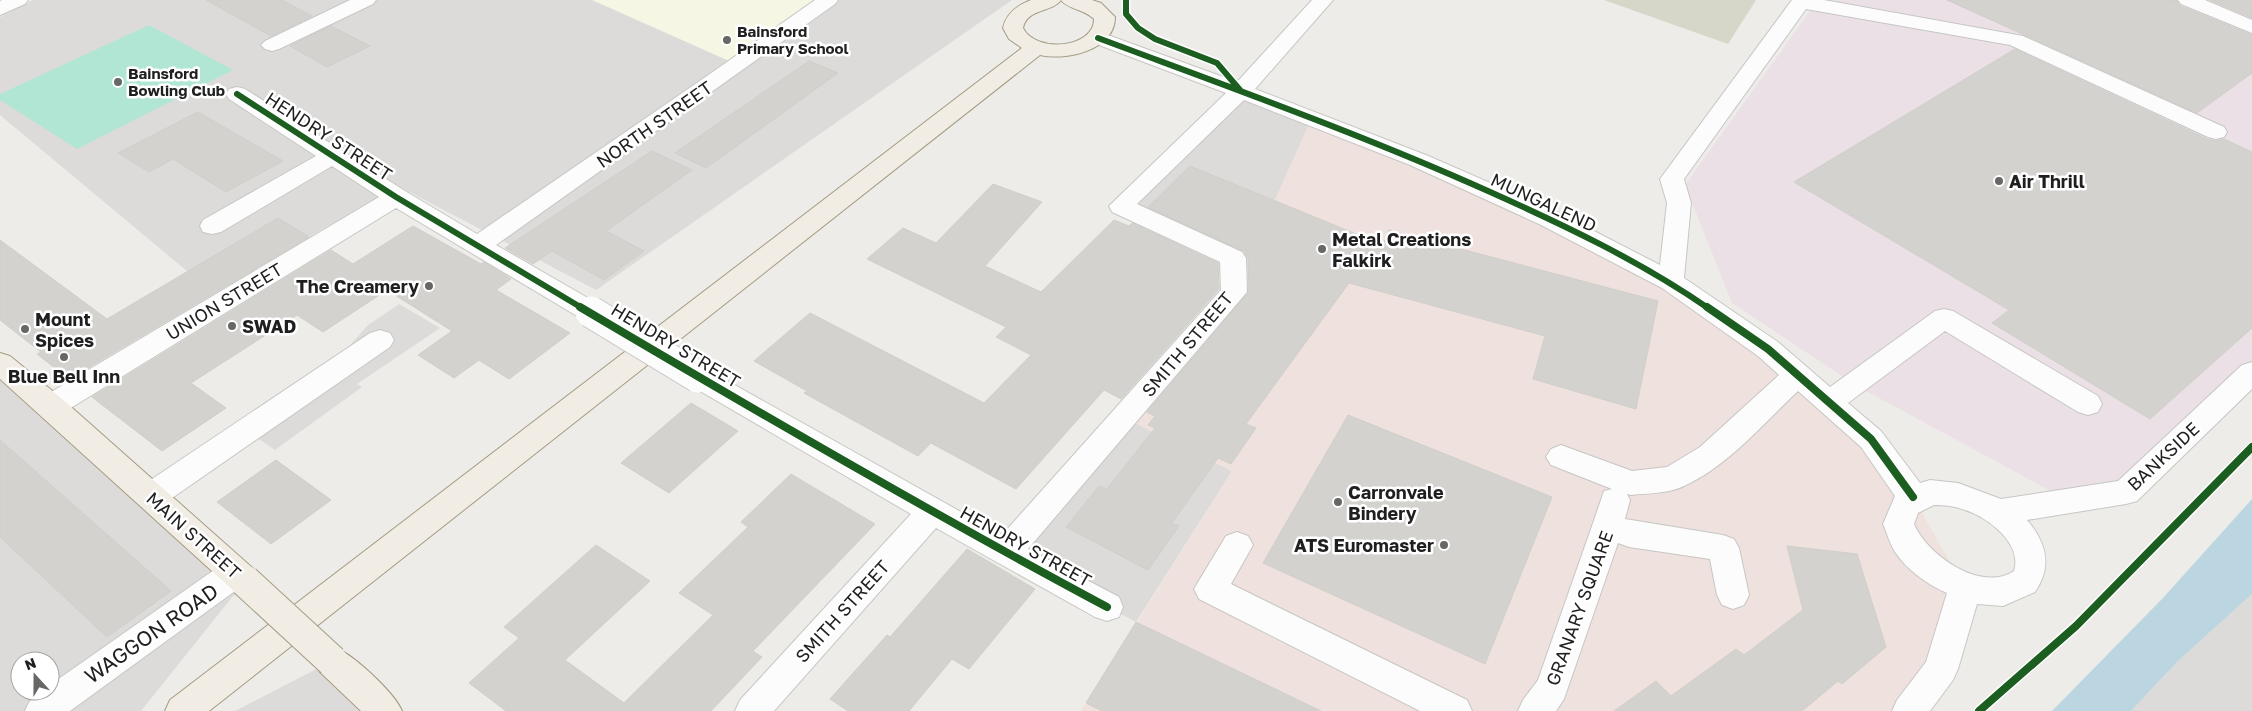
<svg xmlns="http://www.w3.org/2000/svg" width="2252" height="711" viewBox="0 0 2252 711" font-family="'Golos Text',sans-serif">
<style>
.residential{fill:#dcdbd9;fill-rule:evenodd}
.commercial{fill:#efe1dd}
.industrial{fill:#ebe0e6}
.education{fill:#f5f6e3}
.construction{fill:#d6d7c9}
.pitch{fill:#b2e6d4}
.water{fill:#bbd6e1}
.building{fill:#d4d2cf;stroke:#d0cec9}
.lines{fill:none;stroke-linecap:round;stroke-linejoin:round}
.minor-casing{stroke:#c6c6c4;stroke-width:2}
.major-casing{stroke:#a49c84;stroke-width:2}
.minor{fill:#fcfcfc;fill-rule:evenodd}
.major{fill:#f1ede5;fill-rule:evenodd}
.minor-bridge-casing{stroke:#c6c6c4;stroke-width:33;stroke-linecap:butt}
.major-bridge-casing{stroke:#a49c84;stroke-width:33;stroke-linecap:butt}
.minor-bridge{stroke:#fcfcfc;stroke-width:31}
.major-bridge{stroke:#f1ede5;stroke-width:31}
.cycleway-far1-casing{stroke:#fff;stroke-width:9}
.cycleway-casing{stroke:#fff;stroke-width:11}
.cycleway-far1{stroke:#1b5e20;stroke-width:6}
.cycleway{stroke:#1b5e20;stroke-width:8}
.poi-dot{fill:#676765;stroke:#fff;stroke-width:2}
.labels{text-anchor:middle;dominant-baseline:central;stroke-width:5;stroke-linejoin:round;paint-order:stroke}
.far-poi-label{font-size:15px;font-weight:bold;fill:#1f1f1f;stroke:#fff;text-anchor:start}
.street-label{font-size:18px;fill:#1f1f1f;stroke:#fff}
.poi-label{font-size:18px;font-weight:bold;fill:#1f1f1f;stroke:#fff;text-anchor:start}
.near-street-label{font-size:21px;fill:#1f1f1f;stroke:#fff}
</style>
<rect width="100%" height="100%" fill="#edece8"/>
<!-- residential -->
<path class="residential" d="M33 0H1012L596 290 398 186 212 292 0 115V17Z
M1241 91 1311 120 1275 200 1226 254 1121 206Z
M399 304 440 328 357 384 362 387 275 450 241 427 339 358 367 326Z
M0 363 245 581 141 711H0ZM20 661H50V691H20Z
M1125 418 1232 471 1136 622 1006 553Z
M2252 594V711H2131L2178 661Z
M332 661 385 711H235Z"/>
<!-- commercial -->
<path class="commercial" d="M1311 120 1548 218 1768 349 1913 497 1965 588 1909 711H1081L1232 471 1125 418 1234 292 1226 254 1275 200Z"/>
<!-- industrial -->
<path class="industrial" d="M1818 0H2252V375L2126 492 2069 501 1857 386 1732 303 1685 185Z"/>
<!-- education -->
<path class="education" d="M592 0H828L738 65Z"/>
<!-- construction -->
<path class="construction" d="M1604 0H1756L1728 44Z"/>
<!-- pitch -->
<path class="pitch" d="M149 25 233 70 77 149 0 100V94Z"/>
<!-- water -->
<path class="water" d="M2252 499V594L2178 661 2131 711H2052L2163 598Z"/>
<!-- building -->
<path class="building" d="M206 0H282L312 16 271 36Z
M1947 0H2176L2180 6 2252 35V73L2197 113Z
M2210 0H2252V18Z
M331 26 370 46 327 67 290 46Z
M2015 49 2207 139 2216 141 2224 139 2252 152V328L2150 419 1992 323 2009 310 1794 182Z
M809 61 838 73 706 168 675 153Z
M198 112 283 161 226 192 173 159 149 172 118 153Z
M652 151 692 170 606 231 644 251 604 280 552 251 533 264 505 248Z
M1190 166 1383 245 1389 230 1658 301 1636 409 1533 379 1545 336 1349 283 1246 424 1256 428 1231 464 1218 458 1172 523 1179 526 1148 570 1066 527 1099 486 1107 489 1155 428 1148 425 1155 416 1147 412 1249 292 1248 258 1244 251 1148 207Z
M993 184 1042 202 985 266 1041 292 1114 220 1129 226 1132 223 1218 263 1219 289 1121 399 1104 390 1016 489 931 443 918 456 804 393 807 391 754 361 810 313 984 403 1031 355 996 337 1006 327 867 259 903 228 936 243Z
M278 218 309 237 69 379 37 354 41 352 0 320V240L107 319Z
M413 226 481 264 484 262 511 279 496 290 570 333 509 379 479 360 454 378 418 355 452 331 387 290 323 332 297 315 191 383 226 408 162 451 92 397 331 250 353 264Z
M691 403 738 431 669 493 621 463Z
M1348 415 1552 497 1485 664 1263 563Z
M0 440 136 560 171 591 107 637 0 537Z
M276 460 331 500 271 544 217 502Z
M791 474 875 524 753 651 762 657 711 711H506L469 683 519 638 504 627 596 545 650 581 565 660 624 703 713 615 679 593 748 527 741 522Z
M1787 546 1857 554 1886 647 1842 684 1838 681 1802 711H1614L1656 681 1671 696 1736 649 1744 655 1803 610Z
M967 549 1035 589 969 669 952 659 909 711H848L830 699 887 635 890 637Z
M1136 622 1321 711H1102L1086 703Z"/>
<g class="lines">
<!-- minor casing -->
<g class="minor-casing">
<path id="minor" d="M2 0H28L25 4 0 15V1Z
M350 0H376L373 4 279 49 272 51 265 49 261 45 265 41Z
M815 0H838L835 4 496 245 600 305 604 312 600 319 591 321 582 319 396 208 61 414 51 417 41 414 37 406 41 398 379 197 332 166 221 232 212 234 203 232 200 226 203 220 316 156 229 99 226 94 229 89 237 87 245 89 405 191 477 234 707 76Z
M1312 0H1333L1255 89 1426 155 1557 212 1660 265 1667 203 1660 179 1792 0H1824L2023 36 2224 127 2227 132 2224 137 2216 139 2208 137 2010 45 1806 9 1684 179 1691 203 1684 278 1778 342 1830 387 1935 311 1944 309 1953 311 2098 396 2102 404 2098 412 2088 415 2078 412 1945 331 1848 403 1881 431 1920 483 1930 480 1958 483 2001 499 2118 481 2242 365 2252 362V389L2137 501 2126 504 2027 520C2046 542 2053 566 2035 592L2003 606 1977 604 1958 669 1953 680 1930 711H1892L1897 700 1926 662 1947 593C1928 585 1907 570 1895 552 1890 544 1887 533 1883 524L1895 496 1861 447 1798 391C1763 424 1728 466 1684 486 1668 494 1648 493 1631 495L1627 494 1630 500 1625 519 1723 535 1734 539 1739 548 1749 595 1744 605 1733 609 1722 605 1717 595 1710 559 1629 547 1618 543 1564 699 1556 711H1518L1523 700 1538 680 1592 526 1604 491 1612 489 1551 465 1546 457 1551 449 1561 445 1632 471 1667 467 1700 447 1779 375 1758 356 1662 288 1539 224 1410 165 1244 100 1137 204 1242 252 1246 258 1247 292 1028 549 1119 597 1123 607 1119 617 1107 621 1095 617 936 528 774 711H735L740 700 911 514 688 384 684 377 688 370 698 367 708 370 1002 535 1221 290 1220 262 1112 212 1109 206 1226 93 1091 42 1088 38 1091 34 1098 32 1105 34 1237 82ZM1934 505C1944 505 1955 506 1965 510 1987 517 2023 543 2014 571 1981 593 1927 555 1914 524L1918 513Z
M2178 0H2205L2252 20V33L2181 4Z
M380 330 390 333 394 340 390 347 162 505 151 508 140 505 136 496 140 487 370 333Z
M1237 532 1248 536 1253 545 1231 584 1467 700 1472 711H1420L1199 599 1194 589 1226 536Z
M235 559 246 563 251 573 246 583 70 711H25C30 699 36 691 50 691V685L224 563Z"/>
</g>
<!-- major casing -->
<g class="major-casing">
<path id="major" d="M1031 0H1092L1101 3 1115 17C1115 50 1067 61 1040 55L209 711H165L170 700 1022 48 1009 39 1003 28C1006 13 1018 5 1031 0ZM1061 0C1067 9 1084 9 1094 19 1094 49 1035 53 1023 28 1027 8 1052 13 1061 0Z
M0 353 10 356 61 398 256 571 261 581 256 591 245 595 234 591 0 379Z
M332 646C352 653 394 692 402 711H361L320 672 315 661 320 650Z"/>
</g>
<!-- minor -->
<use href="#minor" class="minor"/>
<!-- major -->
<use href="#major" class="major"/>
<!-- minor-bridge casing -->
<g class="minor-bridge-casing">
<path id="minor-bridge" d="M591 312 698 377"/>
</g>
<!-- major-bridge casing -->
<g class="major-bridge-casing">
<path id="major-bridge" d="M245 581 332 661"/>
</g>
<!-- minor-bridge -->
<use href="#minor-bridge" class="minor-bridge"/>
<!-- major-bridge -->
<use href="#major-bridge" class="major-bridge"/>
<!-- cycleway-far1 casing -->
<g class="cycleway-far1-casing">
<path id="cycleway-far1" d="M1126 0V14L1138 28 1155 39 1217 63 1240 90
M1098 38C1229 87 1361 134 1488 191 1564 225 1640 261 1708 308
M237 94 396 197 582 308"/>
</g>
<!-- cycleway casing -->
<g class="cycleway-casing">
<path id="cycleway" d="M580 307C754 410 929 512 1107 607
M1707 307 1768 349 1871 439 1913 497
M1979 711 2076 626 2252 447"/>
</g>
<!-- cycleway-far1 -->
<use href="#cycleway-far1" class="cycleway-far1"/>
<!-- cycleway -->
<use href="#cycleway" class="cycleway"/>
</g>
<!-- markers -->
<g class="poi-dot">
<circle cx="727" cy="40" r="5"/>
<circle cx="118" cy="82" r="5"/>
<circle cx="1999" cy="181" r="5"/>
<circle cx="1322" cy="249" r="5"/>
<circle cx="429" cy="286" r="5"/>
<circle cx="232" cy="326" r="5"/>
<circle cx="25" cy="329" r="5"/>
<circle cx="64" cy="357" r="5"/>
<circle cx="1338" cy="502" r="5"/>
<circle cx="1444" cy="545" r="5"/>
</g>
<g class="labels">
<!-- far-poi labels -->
<g class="far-poi-label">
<text x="737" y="31">Bainsford<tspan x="737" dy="17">Primary School</tspan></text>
<text x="128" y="73">Bainsford<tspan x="128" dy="17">Bowling Club</tspan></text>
</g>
<!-- street labels -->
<g class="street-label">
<text transform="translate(654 124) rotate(-35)">NORTH STREET</text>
<text transform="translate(329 136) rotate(33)">HENDRY STREET</text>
<text transform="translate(1544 202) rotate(25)">MUNGALEND</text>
<text transform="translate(224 301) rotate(-31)">UNION STREET</text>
<text transform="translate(1187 344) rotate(-50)">SMITH STREET</text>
<text transform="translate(676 345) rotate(31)">HENDRY STREET</text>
<text transform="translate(2163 456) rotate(-43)">BANKSIDE</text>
<text transform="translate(194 535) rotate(42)">MAIN STREET</text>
<text transform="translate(1026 546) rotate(29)">HENDRY STREET</text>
<text transform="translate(1579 608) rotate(-70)">GRANARY SQUARE</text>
<text transform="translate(842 611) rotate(-48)">SMITH STREET</text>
</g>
<!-- poi labels -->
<g class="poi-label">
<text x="2009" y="181">Air Thrill</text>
<text x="1332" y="239">Metal Creations<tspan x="1332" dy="21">Falkirk</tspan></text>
<text x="419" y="286" text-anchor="end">The Creamery</text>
<text x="35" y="319">Mount<tspan x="35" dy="21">Spices</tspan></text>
<text x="242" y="326">SWAD</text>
<text x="64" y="376" text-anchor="middle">Blue Bell Inn</text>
<text x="1348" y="492">Carronvale<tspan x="1348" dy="21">Bindery</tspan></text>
<text x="1434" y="545" text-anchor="end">ATS Euromaster</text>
</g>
<!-- near-street labels -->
<g class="near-street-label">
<text transform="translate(151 633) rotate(-35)">WAGGON ROAD</text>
</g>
</g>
<!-- north arrow -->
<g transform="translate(35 676) rotate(339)"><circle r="24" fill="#ffffff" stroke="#a5a5a5"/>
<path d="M0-4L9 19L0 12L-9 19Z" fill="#676765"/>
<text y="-8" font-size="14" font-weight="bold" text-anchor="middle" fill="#1f1f1f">N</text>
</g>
</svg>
